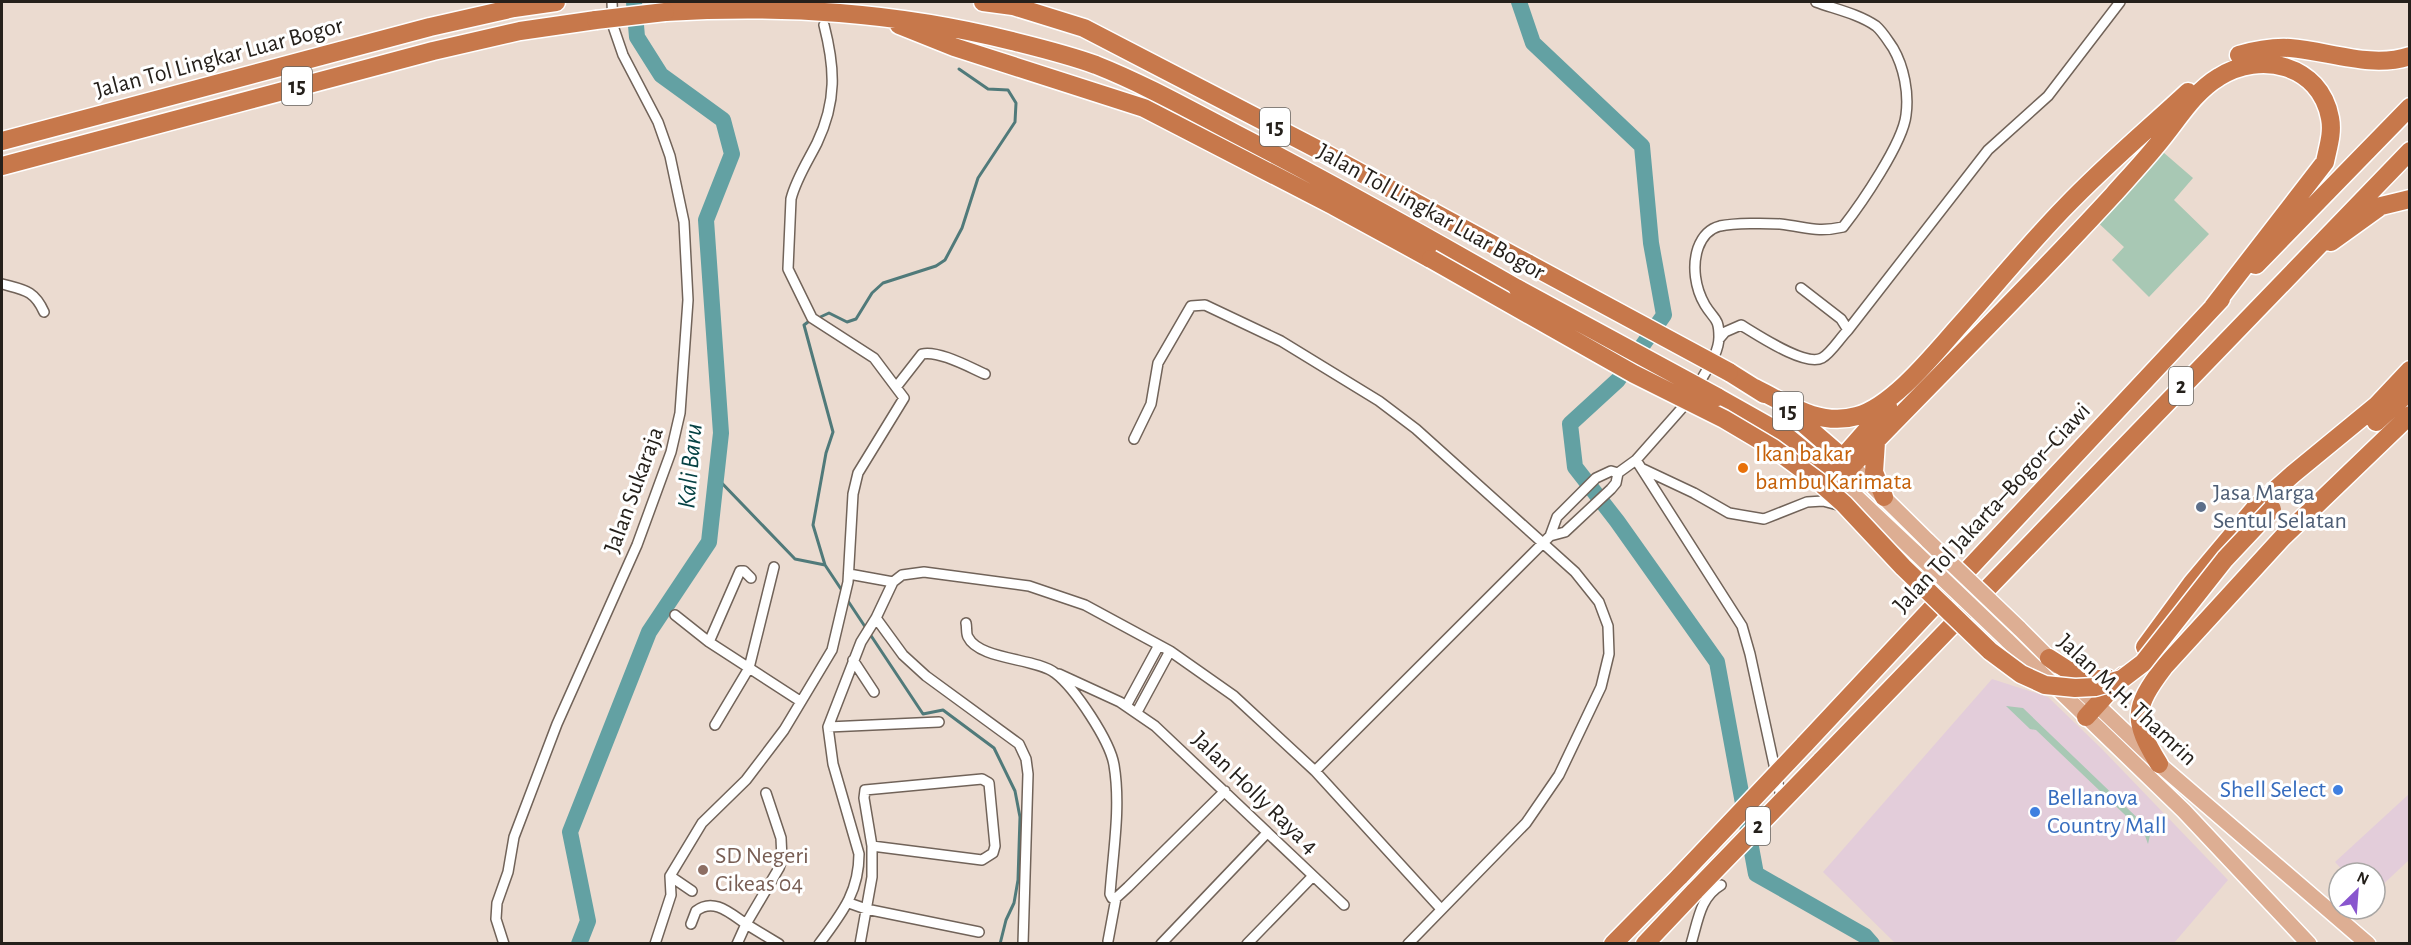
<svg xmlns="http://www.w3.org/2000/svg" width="2411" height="945" viewBox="0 0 2411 945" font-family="'Alegreya Sans',sans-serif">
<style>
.commercial{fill:#e3cdda}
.green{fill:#a8c8b4}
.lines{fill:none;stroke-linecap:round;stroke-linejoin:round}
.stream{stroke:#507a7a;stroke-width:3}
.river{stroke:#63a1a3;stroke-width:16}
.minor-casing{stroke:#716359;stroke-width:12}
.primary-casing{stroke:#fff;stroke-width:18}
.motorway-casing{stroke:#fff;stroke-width:21}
.minor{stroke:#fff;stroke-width:9}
.primary{stroke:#ddae93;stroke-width:15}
.motorway{stroke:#c7784b;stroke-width:18}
.primary-bridge-casing{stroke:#fff;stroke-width:18;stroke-linecap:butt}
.motorway-bridge-casing{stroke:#fff;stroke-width:21;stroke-linecap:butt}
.primary-bridge{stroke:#ddae93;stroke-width:15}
.motorway-bridge{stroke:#c7784b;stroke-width:18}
.food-dot{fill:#e8710a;stroke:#fff;stroke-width:2}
.service-dot{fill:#5c6f8a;stroke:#fff;stroke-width:2}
.shop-dot{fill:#3f7fe0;stroke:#fff;stroke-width:2}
.education-dot{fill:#8d6e63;stroke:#fff;stroke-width:2}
.labels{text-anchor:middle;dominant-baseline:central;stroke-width:6;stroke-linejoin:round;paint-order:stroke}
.shield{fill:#fff;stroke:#66635f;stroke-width:1.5}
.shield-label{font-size:22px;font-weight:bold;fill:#25201b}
.street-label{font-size:24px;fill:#25201b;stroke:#fff}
.food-label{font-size:24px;fill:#c56008;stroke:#fff;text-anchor:start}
.service-label{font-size:24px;fill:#4e5e75;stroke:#fff;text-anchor:start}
.shop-label{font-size:24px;fill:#366cbe;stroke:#fff;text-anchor:end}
.education-label{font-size:24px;fill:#785e54;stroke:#fff;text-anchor:start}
.water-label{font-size:26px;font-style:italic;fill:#044143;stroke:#fff}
</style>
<rect width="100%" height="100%" fill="#ebdbd0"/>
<!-- commercial -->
<path class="commercial" d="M1992 679 2048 697 2101 748 2228 880 2174 943 1896 944 1823 872Z
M2409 794V860L2375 892V873H2345L2335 862Z"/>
<!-- green -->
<path class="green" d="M2156 146 2193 178 2174 200 2209 234 2149 297 2112 260 2124 247 2092 217Z
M2006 706 2023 708 2151 831 2148 844 2144 833 2036 730 2030 729Z"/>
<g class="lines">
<!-- stream -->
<path class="stream" d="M816 319 829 313 847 322 856 319 872 293 883 283 936 266 945 260 962 228 978 178 1015 122 1016 103 1008 90 988 89 959 69
M808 322 804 325 833 432 826 453 813 525 825 565
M716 477 795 559 825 565 843 592
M846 598 923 714 943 710 994 748 1015 791 1020 817 1018 880 1014 903 1006 920 1000 944"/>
<!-- river -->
<path class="river" d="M1519 2 1533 43 1642 146 1651 243 1664 315 1618 380 1570 424 1575 467 1617 521 1717 662 1756 874 1865 936 1872 944
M579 944 588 921 570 832 649 632 709 542 721 433 706 220 732 154 723 120 661 75 637 37 634 2"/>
<!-- minor casing -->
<g class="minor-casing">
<path id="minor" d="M2 284C24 290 34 290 44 312
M1801 288 1841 319 1848 330
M1719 339 1725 332 1741 325C1758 335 1805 367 1822 358 1831 353 1840 338 1848 330L1988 150 2048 96 2120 2
M897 386 922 354C938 350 969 367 985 374
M1697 387C1705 372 1719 354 1719 337 1719 317 1714 320 1705 305 1695 288 1692 266 1698 248 1702 237 1708 229 1720 226 1735 223 1765 223 1780 224 1807 227 1816 233 1843 227 1861 204 1903 143 1906 115 1909 93 1904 67 1893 48 1888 41 1883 32 1876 26 1859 14 1835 9 1816 2
M1134 439 1151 404 1158 363 1191 306 1205 305 1281 341 1379 401 1416 429 1575 572 1599 602 1608 626 1609 654 1601 687 1559 775 1526 823 1408 944
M1636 460 1742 626 1750 654 1781 797 1785 800
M1643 469 1694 493 1729 513 1764 519 1807 502 1823 501 1838 505
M1550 536 1557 517 1596 478 1611 471 1618 473
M849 574 893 582
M675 615 709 642 800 701
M876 618 903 655 926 676 1019 744 1026 759 1028 774 1023 944
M966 623C967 627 966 634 968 637 979 660 1036 658 1055 673 1075 688 1110 741 1114 765 1121 807 1113 852 1110 894L1112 898H1116L1128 887 1225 791
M709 642 740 571H744L751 578
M853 660 874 692
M1059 674 1120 702 1155 726 1344 905
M1126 706 1159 645
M1137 712 1170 651
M715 725 749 668 774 567
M828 727 939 722
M1315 771 1550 536 1565 532 1611 489 1616 483 1618 473 1636 460 1690 399
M670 876 692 891
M849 903 866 909 979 932
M691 924 696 911C714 897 731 914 746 924L779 868 782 859 781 838 766 793
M1108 941 1116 898
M504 944 496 919 497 903 508 872 514 837 557 724 637 545 671 452 680 413 688 300 684 222 670 156 658 122 623 55 613 26 612 2
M655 944 671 895 670 876 702 823 746 780 784 730 832 650 848 582 853 494 858 473 904 398 874 358 812 318 788 269 791 199C796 179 808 161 817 143 837 101 835 68 824 25
M737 944 746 924 779 944
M819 944C841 914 859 893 859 854L833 764 828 727 861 642 876 618 893 582 902 575 924 572 1029 586 1085 605 1170 651 1234 696 1315 771 1441 909
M860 944 872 877V846L982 860 993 853 995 846 989 783 982 779 865 790 864 798 872 846
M1161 944 1267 833
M1247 944 1313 876
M1691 944C1698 921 1700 897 1721 885"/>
</g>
<!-- primary casing -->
<g class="primary-casing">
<path id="primary" d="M1845 459 1928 541
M1831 473 1916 553
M2019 628 2057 666
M2007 640 2184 811 2309 944
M2074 683 2159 764 2368 944"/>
</g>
<!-- motorway casing -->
<g class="motorway-casing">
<path id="motorway" d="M983 2 1013 6 1084 28 1315 148 1529 264
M665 12C784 5 896 12 1012 41 1040 48 1069 55 1096 65 1144 84 1190 110 1236 134 1331 183 1425 236 1518 289
M899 25 954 47 1144 108 1334 206 1431 259
M2239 55C2256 50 2272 47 2290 48 2329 51 2371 69 2410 56
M2 141 430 27 514 8 556 2
M2 166 433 51 520 31 596 20
M2331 242 2381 206 2410 199
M2256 265 2410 107
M1729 372 1764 394
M1755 388C1787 404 1820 427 1857 416 1893 406 1934 354 1959 326 1994 287 2028 245 2065 207 2103 167 2147 130 2188 92
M1717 397 1786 436 1830 472 1888 406
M1791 413 1842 457
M2376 422 2410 391
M1876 442 1874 472 1884 497
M1839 479C1930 384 2024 292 2113 195 2129 177 2146 159 2161 140 2179 118 2194 92 2219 77 2260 51 2320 64 2330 118 2333 133 2328 147 2325 162L2213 307
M2145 647 2192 583 2255 508 2293 474 2377 405 2410 370
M2049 658C2068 670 2083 683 2107 678
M2086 717 2123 676
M1804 745 2221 299
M1821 761 2410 151
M2159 764C2132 720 2133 708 2164 667L2282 538 2410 415
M1613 944 1680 876
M1645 944 1695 891"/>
</g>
<!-- minor -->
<use href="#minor" class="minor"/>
<!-- primary -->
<use href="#primary" class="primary"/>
<!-- motorway -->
<use href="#motorway" class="motorway"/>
<!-- primary-bridge casing -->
<g class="primary-bridge-casing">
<path id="primary-bridge" d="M1928 541 2019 628
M1916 553 2007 640"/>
</g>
<!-- motorway-bridge casing -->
<g class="motorway-bridge-casing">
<path id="motorway-bridge" d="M596 20 665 12
M1431 259 1634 374 1724 419 1773 448 1818 481 1844 504 1903 567 1990 651 2021 674 2045 685 2075 688 2095 687 2122 679 2143 663 2225 559 2272 509
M1529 264 1729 372
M1518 289 1717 397
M1680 876 1804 745
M1695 891 1821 761"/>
</g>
<!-- primary-bridge -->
<use href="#primary-bridge" class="primary-bridge"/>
<!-- motorway-bridge -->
<use href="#motorway-bridge" class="motorway-bridge"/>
</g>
<!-- markers -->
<circle class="food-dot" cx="1743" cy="468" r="6"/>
<circle class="service-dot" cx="2201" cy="507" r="6"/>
<g class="shop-dot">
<circle cx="2338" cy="790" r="6"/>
<circle cx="2035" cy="812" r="6"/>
</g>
<circle class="education-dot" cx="703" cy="870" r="6"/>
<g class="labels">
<!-- shield labels -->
<g class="shield">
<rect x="282" y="67" width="30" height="38" rx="4.5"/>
<rect x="1260" y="108" width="30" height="38" rx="4.5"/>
<rect x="2169" y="367" width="24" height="38" rx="4.5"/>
<rect x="1773" y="392" width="30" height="38" rx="4.5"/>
<rect x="1746" y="807" width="24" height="38" rx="4.5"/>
</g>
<g class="shield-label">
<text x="297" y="86">15</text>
<text x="1275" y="127">15</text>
<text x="2181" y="386">2</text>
<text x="1788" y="411">15</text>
<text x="1758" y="826">2</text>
</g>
<!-- street labels -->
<g class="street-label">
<text transform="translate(219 58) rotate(-15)">Jalan Tol Lingkar Luar Bogor</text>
<text transform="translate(1431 212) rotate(29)">Jalan Tol Lingkar Luar Bogor</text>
<text transform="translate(634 490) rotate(-70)">Jalan Sukaraja</text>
<text transform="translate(1992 508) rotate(-47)">Jalan Tol Jakarta–Bogor–Ciawi</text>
<text transform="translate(2127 700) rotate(43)">Jalan M.H. Thamrin</text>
<text transform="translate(1255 793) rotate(44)">Jalan Holly Raya 4</text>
</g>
<!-- food labels -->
<g class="food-label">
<text x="1755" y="454">Ikan bakar<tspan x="1755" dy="28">bambu Karimata</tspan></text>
</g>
<!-- service labels -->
<g class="service-label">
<text x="2213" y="493">Jasa Marga<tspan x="2213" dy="28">Sentul Selatan</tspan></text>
</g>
<!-- shop labels -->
<g class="shop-label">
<text x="2326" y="790">Shell Select</text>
<text x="2047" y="798" text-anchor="start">Bellanova<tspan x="2047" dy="28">Country Mall</tspan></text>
</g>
<!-- education labels -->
<g class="education-label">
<text x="715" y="856">SD Negeri<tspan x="715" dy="28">Cikeas 04</tspan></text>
</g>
<!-- water labels -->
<g class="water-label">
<text transform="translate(690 466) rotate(-85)">Kali Baru</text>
</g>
</g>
<!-- border -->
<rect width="2411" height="945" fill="none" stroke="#25201b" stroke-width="6"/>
<!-- north arrow -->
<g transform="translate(2357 891) rotate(25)"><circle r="28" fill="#ffffff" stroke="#a8a6a4" stroke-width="1.5"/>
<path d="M0-4.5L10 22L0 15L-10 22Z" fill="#8956ce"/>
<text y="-9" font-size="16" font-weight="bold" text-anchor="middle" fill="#25201b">N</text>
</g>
</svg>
